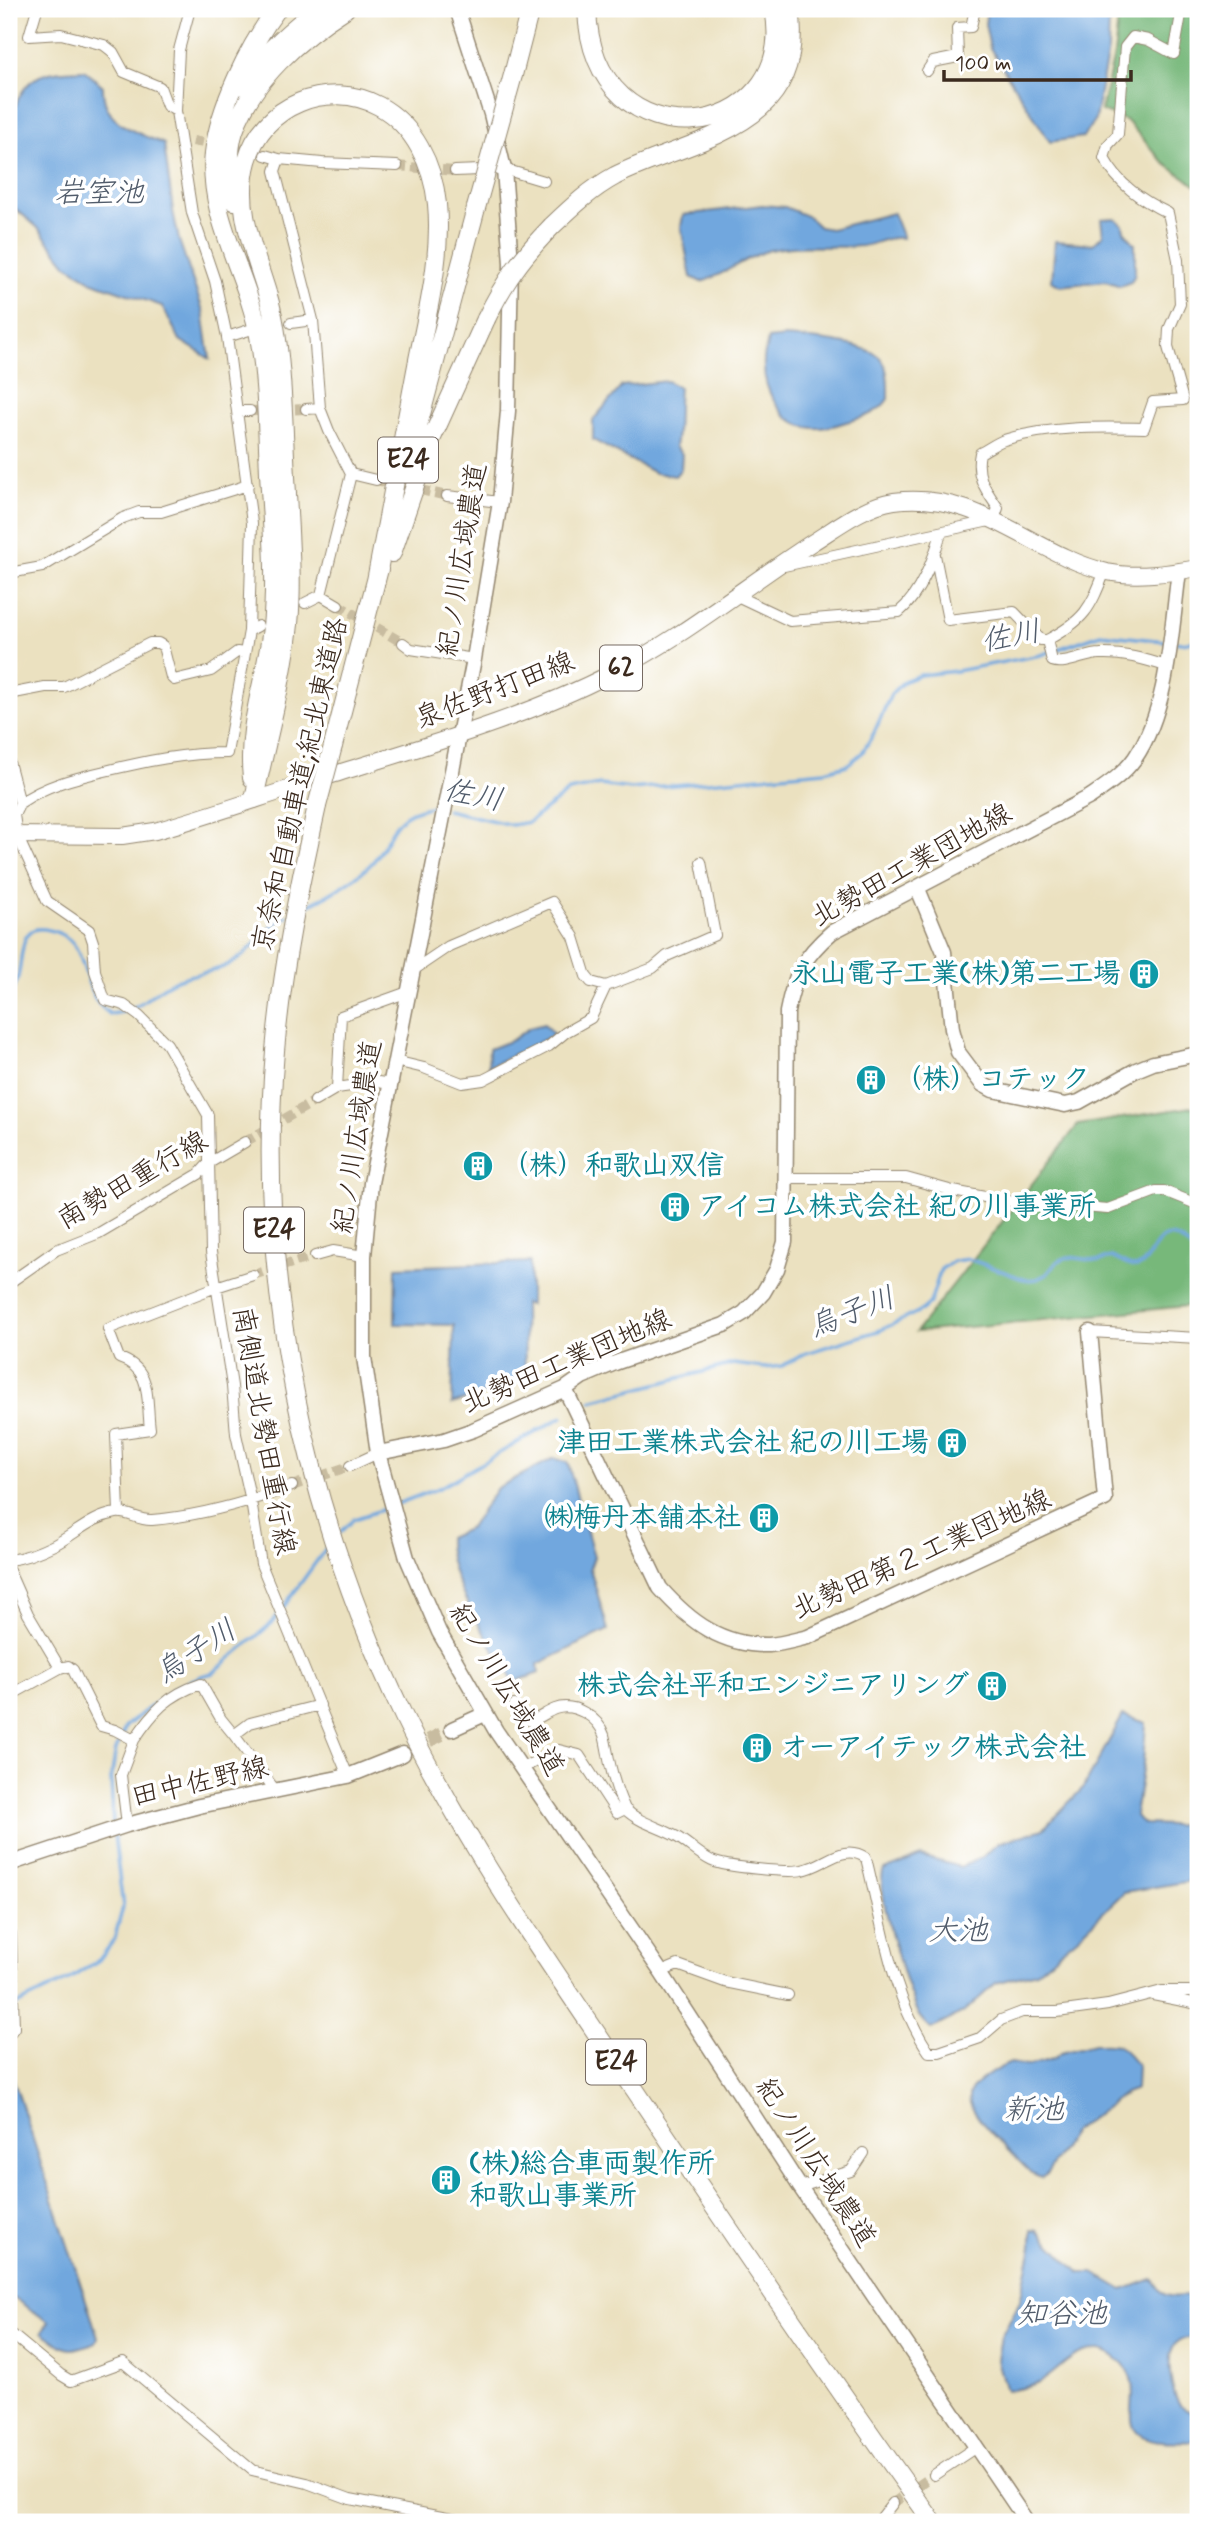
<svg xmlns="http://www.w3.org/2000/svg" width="1207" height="2531" viewBox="0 0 1207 2531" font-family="Mynerve,'Klee One',sans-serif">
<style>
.forest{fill:#77b87a;stroke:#59714c;stroke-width:2}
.water{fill:#71a7de;stroke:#56687e;stroke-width:2}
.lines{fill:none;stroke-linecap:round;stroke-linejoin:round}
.stream{stroke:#71a7de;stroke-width:3.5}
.street-tunnel{stroke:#c8bca0;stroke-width:10;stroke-dasharray:10 5;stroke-linecap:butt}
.secondary-tunnel{stroke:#c8bca0;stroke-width:14;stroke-dasharray:14 7;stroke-linecap:butt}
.street-casing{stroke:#93866f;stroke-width:12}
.secondary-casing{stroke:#93866f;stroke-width:17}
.primary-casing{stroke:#93866f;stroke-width:18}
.highway-casing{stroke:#93866f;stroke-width:20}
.street{stroke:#fff;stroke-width:10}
.secondary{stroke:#fff;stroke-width:14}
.primary{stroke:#fff;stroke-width:16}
.highway{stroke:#fff;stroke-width:18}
.highway-bridge-casing{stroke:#93866f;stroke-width:20;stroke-linecap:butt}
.highway-bridge{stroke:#fff;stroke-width:18}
.labels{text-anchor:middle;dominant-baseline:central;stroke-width:7;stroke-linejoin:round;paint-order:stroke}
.shield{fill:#fff;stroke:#766a62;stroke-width:2}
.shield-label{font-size:26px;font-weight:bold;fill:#3b2a1e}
.street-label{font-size:28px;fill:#3b2a1e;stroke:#fff}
.culture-label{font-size:28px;font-weight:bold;fill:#0d838f;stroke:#fff;text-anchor:start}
.water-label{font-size:30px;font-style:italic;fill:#515c6b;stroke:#fff}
</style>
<rect width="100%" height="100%" fill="#fff"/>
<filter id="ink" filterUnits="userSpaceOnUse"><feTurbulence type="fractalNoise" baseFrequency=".0143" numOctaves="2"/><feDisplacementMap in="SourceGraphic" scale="14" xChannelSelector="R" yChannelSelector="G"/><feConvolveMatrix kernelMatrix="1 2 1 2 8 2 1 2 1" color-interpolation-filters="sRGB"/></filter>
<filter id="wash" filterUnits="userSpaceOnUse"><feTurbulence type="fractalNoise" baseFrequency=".00686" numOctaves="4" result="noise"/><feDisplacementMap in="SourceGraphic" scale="28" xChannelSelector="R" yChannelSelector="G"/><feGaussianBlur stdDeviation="1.57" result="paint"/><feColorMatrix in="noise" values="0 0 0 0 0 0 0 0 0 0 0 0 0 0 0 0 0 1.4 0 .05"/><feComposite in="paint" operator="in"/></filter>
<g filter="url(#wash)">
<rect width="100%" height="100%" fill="#ebe1c0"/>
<!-- forest -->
<path class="forest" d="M1119 9H1198V187L1164 163 1127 121 1101 111 1114 55Z
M1198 1106V1305L916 1332 1078 1125Z"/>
<!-- water -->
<path class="water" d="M987 9H1112L1109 21 1108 50 1095 119 1083 137 1050 142 990 48 985 24Z
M84 70 103 86C102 124 134 131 164 144L173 211 179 240 203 311 210 359 180 340 162 306 93 282 67 265 37 227 9 203C9 168 1 93 40 76 53 70 70 71 84 70Z
M762 205 785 207 807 216 819 227 831 229 893 213 903 238C887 236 877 244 862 246 831 249 800 243 770 250 746 256 725 275 701 282L691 277 681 227 683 215Z
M1115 218 1123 225 1124 231 1135 244V274L1131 282 1120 286 1106 281 1060 286 1052 281 1055 241 1093 244 1103 235 1101 219Z
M786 337C807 339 870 342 882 360 889 370 888 388 888 399 879 413 862 418 846 422 837 425 824 429 814 428 782 426 762 390 764 360 764 353 767 346 768 339Z
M667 381 679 388C677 408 679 428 675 447L682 454 681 469 675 476 655 473 593 440V420L622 386Z
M544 1024 554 1035 488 1067 489 1049 512 1040 529 1028Z
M530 1262V1305L524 1303 525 1374 492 1391 452 1404 454 1325 395 1324 396 1267Z
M554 1458 568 1463 594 1557 590 1568 608 1630 538 1664 539 1673 514 1682C491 1643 447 1583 448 1538L470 1528 497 1488Z
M1123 1715 1146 1723 1143 1764 1135 1816 1144 1824 1198 1826V1880L1124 1892 1078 1937 1036 1972 996 1983 963 2013 931 2029C926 2024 920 2019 917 2012 907 1990 874 1888 884 1870L921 1856 960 1867 983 1857 998 1843 1043 1829 1084 1787Z
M1094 2044C1104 2044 1117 2042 1124 2050 1129 2055 1130 2060 1137 2064L1136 2089 1125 2093 1073 2132 1047 2174 1041 2178 1032 2174C1018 2159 968 2116 969 2097 969 2084 1000 2067 1011 2063L1028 2066 1053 2059 1061 2053Z
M9 2066 98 2337 96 2342C65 2354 69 2351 42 2332L49 2322 9 2295Z
M1032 2230 1038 2231 1080 2273H1094L1123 2290 1152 2279C1156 2283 1158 2288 1163 2293 1170 2300 1188 2294 1198 2295V2335C1190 2338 1177 2339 1173 2347 1166 2361 1171 2391 1179 2404 1183 2411 1191 2412 1198 2414V2442C1181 2440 1154 2445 1139 2434 1120 2419 1148 2383 1118 2360 1113 2355 1106 2351 1099 2350 1073 2348 1058 2373 1038 2383 1028 2388 1016 2389 1006 2391L997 2360 1001 2336 1020 2301 1032 2247Z"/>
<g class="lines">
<!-- stream -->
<path class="stream" d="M1173 642 1182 643 1198 640
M447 810 512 825 529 822 569 791 600 785 631 789 825 771 847 765 862 753 874 733 891 694 904 681 920 675 956 671 1041 655 1101 634 1165 641
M303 908C327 896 349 884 369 866 390 847 387 820 418 810 426 807 431 806 439 808
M9 993C29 978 11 924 44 929 90 936 78 974 98 1003 101 1007 106 1011 110 1014 139 1012 148 994 172 982 194 971 216 975 238 959 256 946 268 925 287 916
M591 1401 733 1364 765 1368 782 1366 806 1353 881 1330 922 1310 930 1303 941 1269 954 1261 969 1259 1026 1280 1037 1279 1047 1274 1058 1261 1068 1257 1099 1261 1111 1257C1118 1259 1128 1267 1136 1267 1153 1266 1154 1222 1182 1241 1188 1245 1193 1251 1198 1256
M397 1504 439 1488 562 1417
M339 1533 354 1519 390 1507
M113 1826 111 1779 116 1749 126 1726 176 1687 201 1676 213 1673 272 1623 329 1544
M14 2006 66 1981 99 1960 114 1940 123 1907 114 1834"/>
</g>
</g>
<g filter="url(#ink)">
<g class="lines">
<!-- street-tunnel -->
<path class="street-tunnel" d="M193 141 254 153
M397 166 455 171
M250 411 306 409
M376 480 447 496
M338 605 403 643
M245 1142 315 1101
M253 1275 315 1256
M292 1486 350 1466
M893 2503 934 2475"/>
<!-- secondary-tunnel -->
<path class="secondary-tunnel" d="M410 1750 452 1729"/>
<!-- street casing -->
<g class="street-casing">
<path id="street" d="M37 9 29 36 61 34 104 45 113 52 124 72 160 87 167 106 176 111
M190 9 179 50 176 111 192 213 215 281 227 337 249 330
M927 71 933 62 958 57 957 28 971 27 975 9
M265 155 279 159
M455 171 504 169 544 181
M313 320 275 171 279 159 322 163 397 166
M291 323 313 320 320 408 329 431 351 474 376 480
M227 337 252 523 249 631
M306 409 320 408
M237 411H250
M447 496 500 502
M935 555 948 620 1014 612 1041 640H1047
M784 566 994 520 998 508C985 489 975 476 980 453 988 449 996 443 1004 440 1048 426 1098 427 1144 428L1153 402 1183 400 1168 347 1169 329 1180 304 1178 260 1168 213C1141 200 1118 184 1104 158L1108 145 1118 134 1125 47 1133 37 1148 40 1174 54 1182 9
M1105 571C1090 609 1085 620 1047 640L1052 661C1066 666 1085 654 1100 654 1123 653 1144 659 1166 666
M9 573 42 567 123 518 139 512H161L248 485
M321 595 351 474
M735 595 790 621 899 612C919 596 935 557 941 532
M305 603 321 595 338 605
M403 643 411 649 474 659
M9 694 45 687H64L150 643H158L163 646 171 677 174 680 211 671 237 652 245 653
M9 762 20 803 14 815 17 835 47 901 89 930 93 942 95 971 105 1000 124 1005 139 1016 167 1044 208 1115 211 1252 232 1386 236 1434 251 1501 261 1564 348 1776
M20 803C46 785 75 778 105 771 146 761 185 753 227 753L249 631 258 626
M412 971 449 946 552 902 574 937 586 976 591 982 606 986
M395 1061 424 1068 462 1083 483 1080 549 1046 566 1032 591 1018 606 986 653 968 667 956 715 935 701 862
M337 1088 378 1082 391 1084
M315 1101 337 1088 341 1016 408 992
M787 1178H906L953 1191 1006 1201 1108 1209 1156 1191H1164L1194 1203 1198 1202
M315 1256 333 1251 364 1256
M9 1283 56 1250 99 1233 199 1174 209 1163 245 1142
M1090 1332 1198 1338
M350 1466 378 1453
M119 1512 116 1434 150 1429C146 1398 153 1369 119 1358L108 1329 216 1287 253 1275
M9 1560C25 1558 40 1552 54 1545 76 1534 91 1517 116 1513 127 1511 139 1521 152 1520 200 1516 246 1503 292 1486
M9 1571 28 1614 60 1668
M9 1696 60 1668 68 1666 73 1670 101 1726 115 1730 134 1740C153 1712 167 1695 201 1684L221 1719 234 1735 250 1723 320 1705
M514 1705 521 1717 531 1721C540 1718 547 1712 555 1709 574 1702 598 1717 604 1735 607 1746 608 1757 611 1768 614 1782 619 1796 625 1809
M234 1735 275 1790
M522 1768 559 1750 579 1755 617 1813 625 1809C639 1823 660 1827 677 1837 689 1844 699 1855 712 1861 726 1867 788 1873 802 1870 826 1866 842 1842 866 1858 882 1922 891 1996 929 2052H939L980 2038 1001 2020 1022 2012H1057L1108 2005 1162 1991H1198
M127 1825 121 1775 134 1740
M9 1927 11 1934 14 2028 9 2034
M661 1972 678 1965 725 1982 788 1995
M1153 1995 1198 2004
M800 2187 851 2171 863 2153
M9 2332 61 2375 71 2381 123 2362 252 2470 307 2483 350 2499 467 2522
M934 2475 976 2447
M878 2522 893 2503"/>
</g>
<!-- secondary casing -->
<g class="secondary-casing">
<path id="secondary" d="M457 9 491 114 504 169 511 263 508 411 500 502 474 659 371 1183 364 1256V1357L378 1453 407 1558 439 1632 496 1731 661 1972 800 2187 1027 2522
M918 889 944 952 952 1029 958 1052 982 1084 993 1090 1065 1105 1079 1102 1136 1070 1153 1063 1198 1054
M565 1389 660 1588C690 1622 722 1646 769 1645 782 1644 795 1640 808 1637L1105 1499 1090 1332
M378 1453 444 1440 473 1430 565 1389 582 1377 615 1363 724 1325 744 1313 763 1293 777 1269 785 1242 787 1012C794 975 803 957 832 932L1090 797C1106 786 1123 775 1135 758 1169 708 1171 630 1179 571
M452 1729 485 1714
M9 1864 127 1825 199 1806 348 1776 403 1754"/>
</g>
<!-- primary casing -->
<g class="primary-casing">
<path id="primary" d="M9 835 122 836 155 831C213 815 270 794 329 776 424 746 523 719 612 673 684 637 746 585 813 542 837 527 865 505 894 501 980 490 1032 554 1107 572 1136 578 1170 573 1198 568"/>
</g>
<!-- highway casing -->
<g class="highway-casing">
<path id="highway" d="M587 9C592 171 801 144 774 9
M513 75 530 9
M242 86C261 56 290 30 318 9
M234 201C230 178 227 153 234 131 251 80 301 37 345 9
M552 226C572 207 591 189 615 176 695 136 808 130 790 9
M412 448 476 208
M392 553 430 442 486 319
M333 746 379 569
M252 778C246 726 267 678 272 627 277 576 272 524 269 473 267 428 267 381 259 336 248 275 207 216 214 153 219 107 249 46 277 9
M254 799C266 741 283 683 289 624 293 581 289 536 287 493 284 451 284 409 280 367 278 344 275 319 268 296 255 252 234 208 247 161 262 105 328 79 379 106 414 125 433 165 437 204 442 256 428 309 418 360 404 434 390 507 376 581
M317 806C299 887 282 968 275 1051 255 1279 305 1511 404 1717 468 1849 553 1969 635 2090 733 2235 831 2380 933 2522"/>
</g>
<!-- street -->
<use href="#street" class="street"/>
<!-- secondary -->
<use href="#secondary" class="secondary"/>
<!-- primary -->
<use href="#primary" class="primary"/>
<!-- highway -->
<use href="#highway" class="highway"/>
<!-- highway-bridge casing -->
<g class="highway-bridge-casing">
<path id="highway-bridge" d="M476 208 513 75
M486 319C505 280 522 257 552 226
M317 806 333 746"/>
</g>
<!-- highway-bridge -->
<use href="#highway-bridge" class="highway-bridge"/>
</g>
</g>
<!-- icons -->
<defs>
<g id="building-disc" transform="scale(1.575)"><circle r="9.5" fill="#0f9aa8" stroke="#fff"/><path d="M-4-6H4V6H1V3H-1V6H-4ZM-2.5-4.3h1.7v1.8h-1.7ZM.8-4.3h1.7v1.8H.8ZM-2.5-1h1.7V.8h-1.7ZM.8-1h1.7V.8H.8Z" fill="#fff"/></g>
</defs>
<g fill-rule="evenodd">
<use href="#building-disc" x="1144" y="974"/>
<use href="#building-disc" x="871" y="1080"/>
<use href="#building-disc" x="478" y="1166"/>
<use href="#building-disc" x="675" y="1207"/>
<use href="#building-disc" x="952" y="1443"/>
<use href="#building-disc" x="764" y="1518"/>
<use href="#building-disc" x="992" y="1686"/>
<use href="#building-disc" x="757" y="1748"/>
<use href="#building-disc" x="446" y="2180"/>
</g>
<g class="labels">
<!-- shield labels -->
<g class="shield">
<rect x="378" y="437.5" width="60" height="45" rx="5"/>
<rect x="600" y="645.5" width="42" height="45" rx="5"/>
<rect x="244" y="1207.5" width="60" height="45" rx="5"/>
<rect x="586" y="2039.5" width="60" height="45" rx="5"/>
</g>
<g class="shield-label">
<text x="408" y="460">E24</text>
<text x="621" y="668">62</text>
<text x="274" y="1230">E24</text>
<text x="616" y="2062">E24</text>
</g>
<!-- street labels -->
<g class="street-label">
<text transform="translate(463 560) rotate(-81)">紀ノ川広域農道</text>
<text transform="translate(495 691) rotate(-21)">泉佐野打田線</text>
<text transform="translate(301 785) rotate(-77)">京奈和自動車道;紀北東道路</text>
<text transform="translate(912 866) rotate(-29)">北勢田工業団地線</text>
<text transform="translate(358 1137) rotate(-81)">紀ノ川広域農道</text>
<text transform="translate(133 1181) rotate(-30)">南勢田重行線</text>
<text transform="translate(567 1362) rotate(-23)">北勢田工業団地線</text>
<text transform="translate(263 1431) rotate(80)">南側道北勢田重行線</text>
<text transform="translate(922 1555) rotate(-24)">北勢田第２工業団地線</text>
<text transform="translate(506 1690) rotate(59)">紀ノ川広域農道</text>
<text transform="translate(200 1783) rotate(-13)">田中佐野線</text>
<text transform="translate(815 2163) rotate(57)">紀ノ川広域農道</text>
</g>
<!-- culture labels -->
<g class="culture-label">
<text x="1121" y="974" text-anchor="end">永山電子工業(株)第二工場</text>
<text x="894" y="1080">（株）コテック</text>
<text x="501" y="1166">（株）和歌山双信</text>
<text x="698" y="1207">アイコム株式会社 紀の川事業所</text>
<text x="929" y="1443" text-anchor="end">津田工業株式会社 紀の川工場</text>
<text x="741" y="1518" text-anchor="end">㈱梅丹本舗本社</text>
<text x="969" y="1686" text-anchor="end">株式会社平和エンジニアリング</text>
<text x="780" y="1748">オーアイテック株式会社</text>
<text x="469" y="2164">(株)総合車両製作所<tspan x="469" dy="32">和歌山事業所</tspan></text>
</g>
<!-- water labels -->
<g class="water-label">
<text x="99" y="193">岩室池</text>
<text transform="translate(1011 637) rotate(-11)">佐川</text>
<text transform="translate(473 796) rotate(11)">佐川</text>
<text transform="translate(852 1313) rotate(-21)">烏子川</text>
<text transform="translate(196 1652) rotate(-33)">烏子川</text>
<text x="958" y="1931">大池</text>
<text x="1034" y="2110">新池</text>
<text x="1062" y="2314">知谷池</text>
</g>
</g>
<!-- margin -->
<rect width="1207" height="2531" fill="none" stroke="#fff" stroke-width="35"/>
<!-- scale -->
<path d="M944 70v10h187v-10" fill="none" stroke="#3b2a1e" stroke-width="3.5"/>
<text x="955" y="70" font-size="21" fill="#3b2a1e" stroke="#ffffff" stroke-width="5" paint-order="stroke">100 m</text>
</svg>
